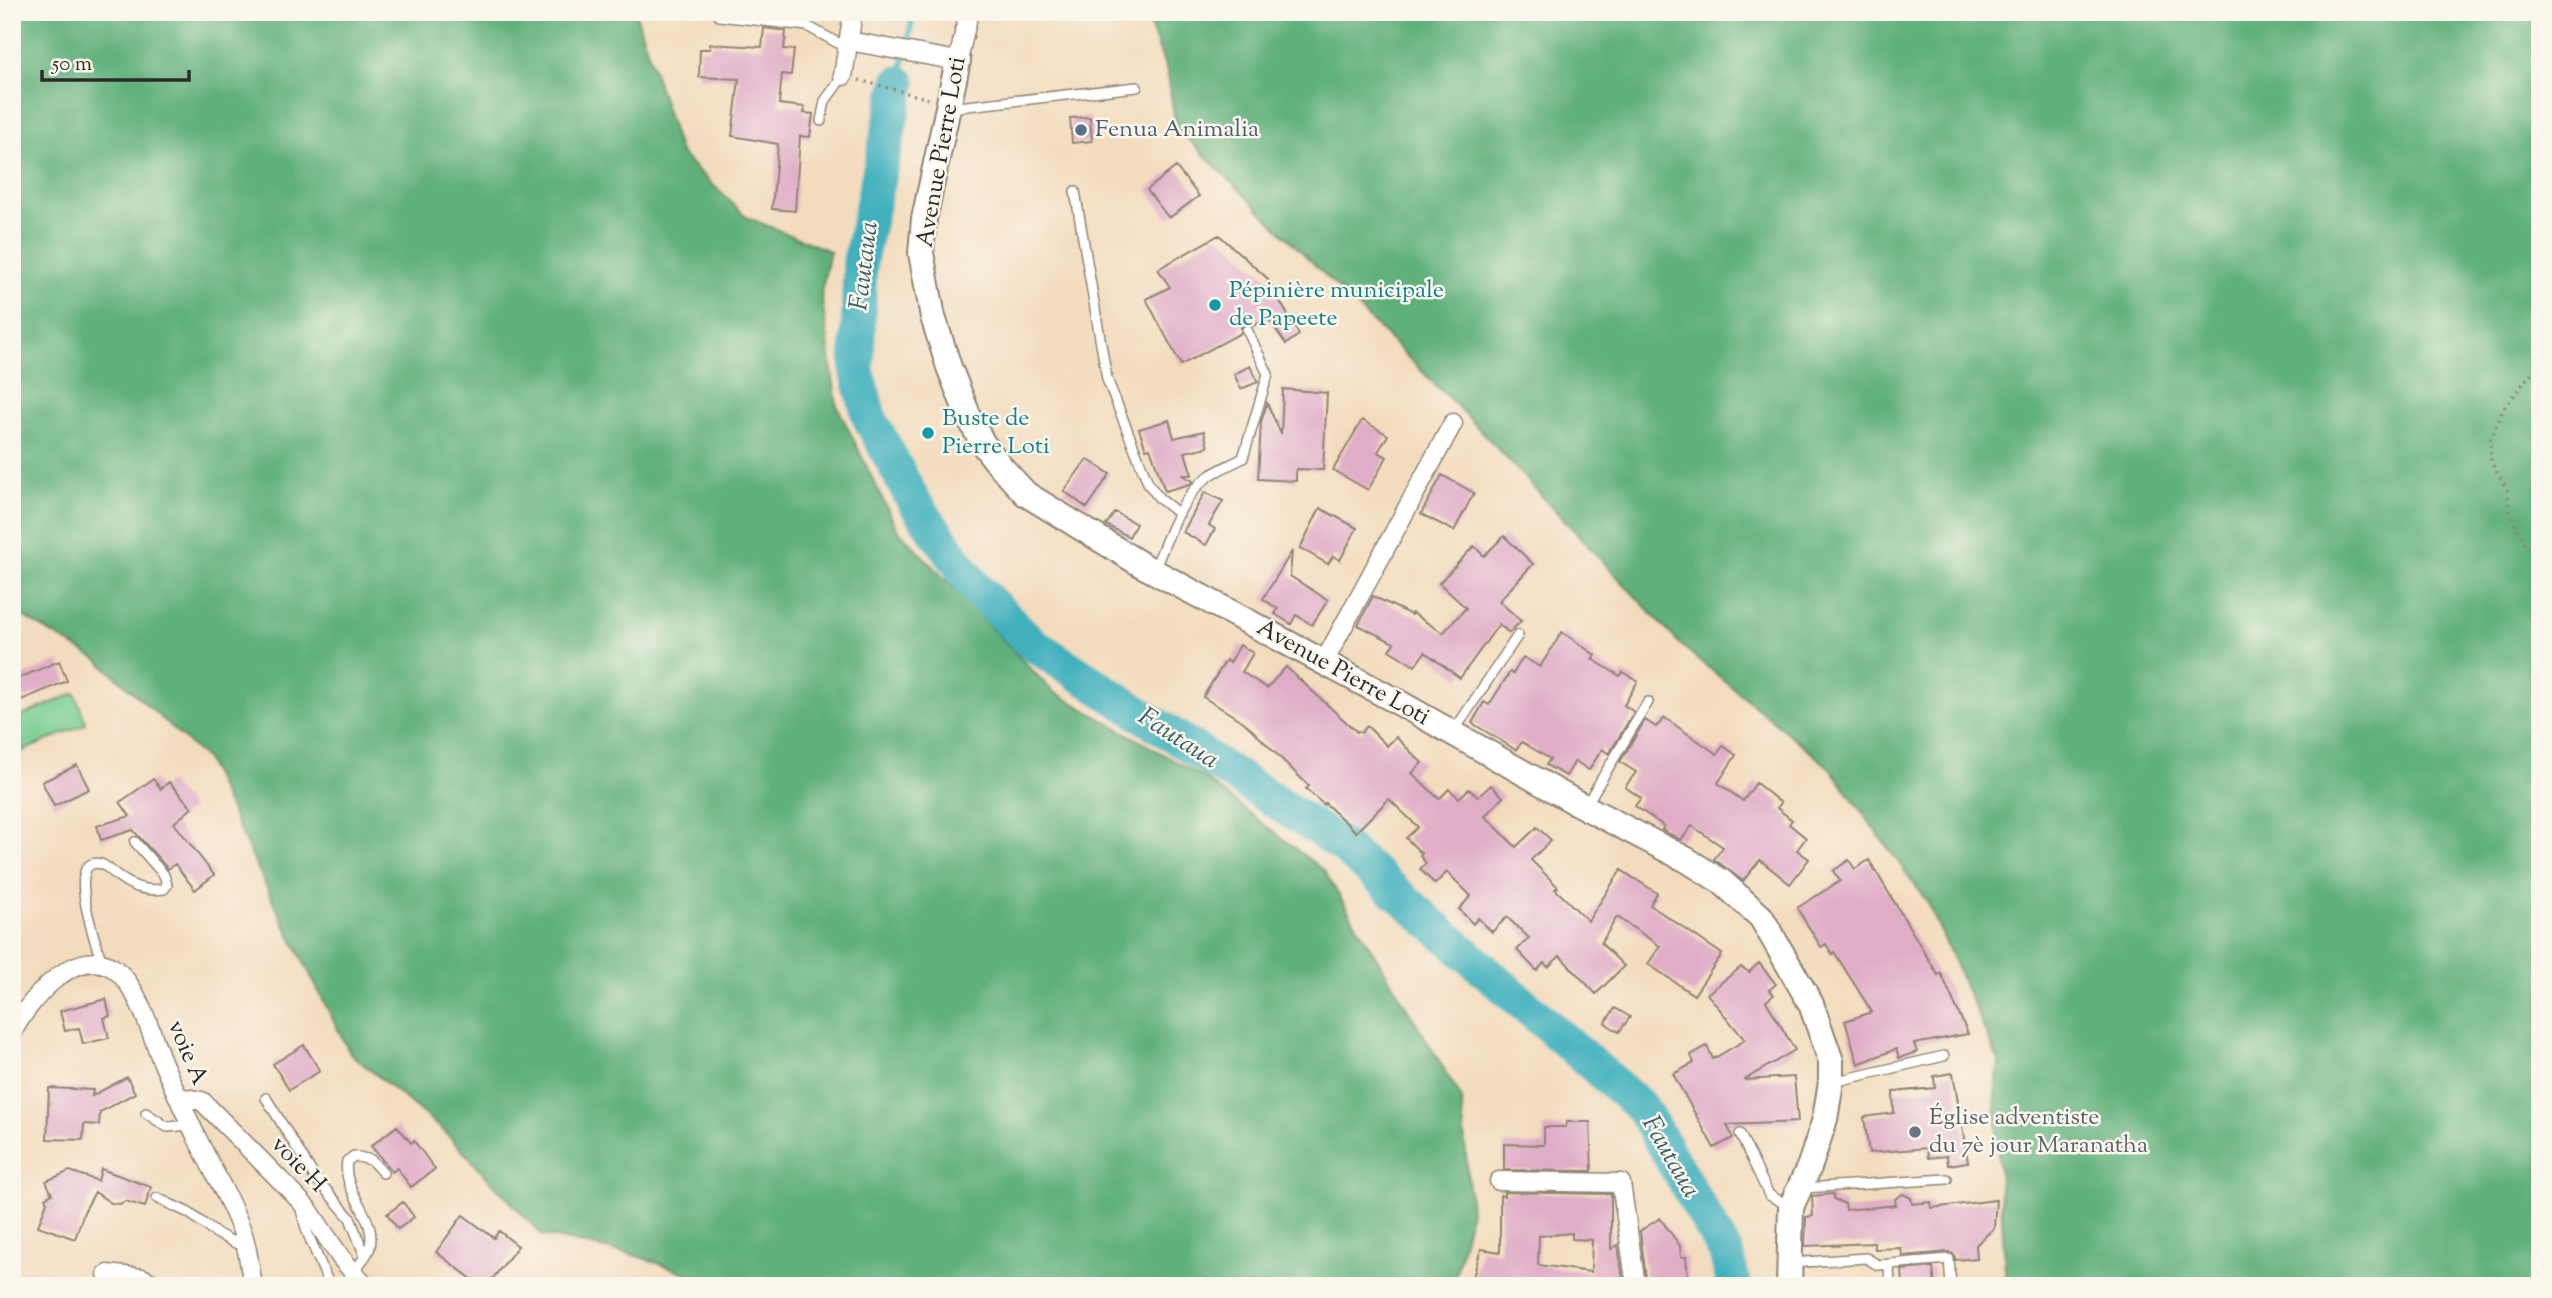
<svg xmlns="http://www.w3.org/2000/svg" width="2552" height="1298" viewBox="0 0 2552 1298" font-family="'Sorts Mill Goudy',serif">
<style>
.green{fill:#77cc8f;stroke:#517c5d;stroke-width:2}
.forest{fill:#61b07a;stroke:#466e52;stroke-width:2}
.lines{fill:none;stroke-linecap:round;stroke-linejoin:round}
.stream{stroke:#41b0bd;stroke-width:6}
.river{stroke:#41b0bd;stroke-width:35}
.building{fill:#e0adc7;fill-rule:evenodd}
.lane-casing{stroke:#8f8474;stroke-width:12}
.street-casing{stroke:#8f8474;stroke-width:21}
.secondary-casing{stroke:#8f8474;stroke-width:28}
.path{stroke:#8f8474;stroke-width:3.5;stroke-dasharray:2 5;stroke-linecap:butt}
.lane{stroke:#fff;stroke-width:9}
.street{stroke:#fff;stroke-width:18}
.secondary{stroke:#fff;stroke-width:24}
.service-dot{fill:#5c6f8a;stroke:#fbf7ec;stroke-width:2.5}
.culture-dot{fill:#0f9aa8;stroke:#fbf7ec;stroke-width:2.5}
.worship-dot{fill:#6b7280;stroke:#fbf7ec;stroke-width:2.5}
.labels{text-anchor:middle;dominant-baseline:central;stroke-width:5;stroke-linejoin:round;paint-order:stroke}
.service-label{font-size:24px;fill:#4e5e75;stroke:#fbf7ec;text-anchor:start}
.street-label{font-size:24px;fill:#2b2b2b;stroke:#fbf7ec}
.culture-label{font-size:24px;fill:#0d838f;stroke:#fbf7ec;text-anchor:start}
.worship-label{font-size:24px;fill:#5b616d;stroke:#fbf7ec;text-anchor:start}
.water-label{font-size:26px;font-style:italic;fill:#346065;stroke:#fbf7ec}
</style>
<rect width="100%" height="100%" fill="#fbf7ec"/>
<filter id="ink" filterUnits="userSpaceOnUse"><feTurbulence type="fractalNoise" baseFrequency=".0143" numOctaves="2"/><feDisplacementMap in="SourceGraphic" scale="14" xChannelSelector="R" yChannelSelector="G"/><feConvolveMatrix kernelMatrix="1 2 1 2 8 2 1 2 1" color-interpolation-filters="sRGB"/></filter>
<filter id="wash" filterUnits="userSpaceOnUse"><feTurbulence type="fractalNoise" baseFrequency=".00686" numOctaves="4" result="noise"/><feDisplacementMap in="SourceGraphic" scale="28" xChannelSelector="R" yChannelSelector="G"/><feGaussianBlur stdDeviation="1.57" result="paint"/><feColorMatrix in="noise" values="0 0 0 0 0 0 0 0 0 0 0 0 0 0 0 0 0 1.4 0 .05"/><feComposite in="paint" operator="in"/></filter>
<g filter="url(#wash)">
<rect width="100%" height="100%" fill="#f3dcbd"/>
<!-- green -->
<path class="green" d="M75 693 86 724 23 751 12 726V720Z"/>
<!-- forest -->
<path class="forest" d="M12 12H635L680 153 746 217 830 251 821 293 837 406 897 529 1051 690 1203 777 1324 871 1461 1097 1471 1211 1453 1286H724L634 1255 542 1235 444 1131 350 1053 279 913 206 759 99 661 12 610Z
M1145 12H2540V1286H2006L1995 1097 1999 1062 1928 903 1830 768 1681 645 1468 417 1176 127 1167 71Z"/>
<g class="lines">
<!-- stream -->
<path class="stream" d="M899 83 914 12"/>
<!-- river -->
<path class="river" d="M899 83 860 260 857 370 869 417 913 500 975 587 1034 645 1342 845 1642 1108 1726 1253 1734 1286"/>
</g>
<g id="blocks">
<!-- building -->
<path class="building" d="M764 28 786 31 784 49 794 50 791 75 782 74 779 104 805 107 804 113 813 114 810 137 800 136 795 211 772 209 778 144 732 136 739 79 699 77 700 49H710V44L762 47Z
M1090 117 1092 141 1072 143 1070 118Z
M1176 167 1199 196 1169 218 1147 190Z
M1219 235 1267 278 1299 335 1286 344 1268 318 1253 326 1245 323 1241 327V333L1181 365 1146 299 1170 287 1158 269Z
M1250 366 1258 382 1241 389 1234 374Z
M1283 389 1327 393 1323 470 1296 469V481L1258 479 1261 422 1267 403 1281 434Z
M1169 420 1174 438 1204 431 1208 447 1185 452 1192 475H1182L1193 481 1190 484 1165 491 1150 448 1146 449 1139 429Z
M1362 420 1388 435 1378 452 1387 457 1368 490 1333 470Z
M1087 459 1110 474 1087 508 1064 491Z
M1442 475 1474 493 1454 531 1421 514Z
M1205 492 1223 501 1209 525 1215 529 1206 545 1183 532Z
M1320 508 1357 528 1340 560 1333 556 1328 564 1300 548Z
M1115 512 1136 524 1129 537 1106 525Z
M1504 536 1533 564 1499 601 1521 621 1509 633 1499 624 1460 678 1425 652 1415 666 1389 650 1394 643 1358 625 1373 596 1411 615 1412 613 1443 633 1466 608 1439 583 1474 546 1484 556Z
M1292 551 1290 576 1328 600 1312 625 1296 615 1291 624 1275 614 1278 609 1263 599Z
M1562 632 1595 655 1592 659 1620 676 1623 672 1638 681 1624 705 1634 712 1609 754 1602 749 1589 770 1575 761 1566 776 1546 765 1550 759 1522 742 1516 750 1472 723 1484 702 1489 705 1510 672 1513 674 1523 657 1540 667Z
M1240 645 1253 653 1242 672 1267 688 1286 667 1357 732 1358 731 1361 733 1367 726 1387 746 1396 737 1422 763 1412 773 1439 799 1449 789 1459 798 1469 789 1478 797 1491 785 1503 797 1485 816 1516 847 1537 827 1551 840 1531 860 1558 887 1555 889 1588 921 1621 870 1657 893 1650 905 1722 954 1694 995 1648 964 1660 946 1617 917 1601 943 1624 966 1596 994 1560 956 1548 967 1544 963 1537 971 1517 950 1529 938 1507 917 1492 932 1478 918 1473 924 1459 909 1471 896 1447 872 1435 884 1420 869 1426 863 1420 856 1422 854 1406 838 1418 827 1389 799 1356 832 1325 803 1324 805 1306 789 1309 786 1245 723 1203 697 1226 660 1230 663Z
M59 661 67 681 19 701 12 681Z
M1665 718 1717 754 1723 746 1736 755 1718 783 1743 801 1756 783 1781 803 1777 808 1792 820 1789 824 1806 838 1797 850 1809 859 1790 884 1760 860 1743 881 1714 859 1723 847 1692 826 1681 840 1662 830 1664 826 1635 806 1641 798 1625 787 1636 772 1620 762 1645 720 1656 727Z
M77 765 89 789 54 806 42 782Z
M153 779 161 789 169 782 192 808 174 823 214 875 195 890 175 864 168 869 133 830 101 840 97 826 130 816 120 802Z
M1849 860 1855 869 1869 860 1938 975 1941 973 1968 1034 1914 1044 1917 1052 1899 1058 1896 1049 1858 1064 1845 1021 1872 1012 1834 952 1832 954 1826 944 1821 947 1797 908 1840 881 1833 871Z
M1759 963 1776 984 1769 990 1774 995 1766 1001 1795 1050 1744 1080 1794 1077 1798 1122 1727 1125 1733 1138 1714 1148 1673 1074 1694 1063 1691 1055 1707 1046 1713 1059 1745 1040 1707 994 1741 967 1749 972Z
M106 999 110 1016 104 1018 109 1038 83 1044 79 1028 65 1031 60 1011Z
M1615 1008 1630 1017 1619 1032 1605 1023Z
M304 1045 320 1071 289 1090 273 1064Z
M1953 1073 1968 1162 1948 1165 1947 1156 1928 1158 1927 1148 1869 1153 1864 1117 1894 1113 1893 1092 1935 1088 1934 1076Z
M127 1077 135 1093 100 1112 99 1125 84 1124 83 1140 47 1139 49 1088 93 1090 92 1096Z
M1566 1122H1590L1592 1171 1504 1170V1144L1544 1145V1127H1566Z
M397 1126 411 1143 414 1141 435 1169 411 1187 397 1168 392 1172 371 1146Z
M101 1169 151 1187 145 1207 125 1201 120 1204 111 1203 95 1192 84 1212 75 1239 38 1226 47 1202 45 1198 52 1194 46 1181 70 1171 98 1181Z
M1504 1192 1611 1194V1249L1618 1245 1624 1286H1475L1476 1278 1473 1277 1481 1249 1500 1252V1195L1504 1196ZM1572 1233V1239L1592 1240 1591 1272 1538 1265 1539 1236Z
M1833 1194 1834 1199 1845 1204 1846 1210 1896 1205 1895 1199 1903 1194 1911 1198 1912 1204 1931 1202 1932 1208 1996 1200 1994 1228 1976 1245 1977 1258 1956 1260 1954 1255 1949 1252 1902 1256 1901 1248 1875 1249 1874 1243 1805 1246 1806 1217 1813 1216 1812 1196Z
M403 1202 414 1217 398 1229 387 1214Z
M463 1215 494 1238 499 1231 518 1246 487 1286H481L436 1252Z
M1660 1218 1680 1246 1681 1257H1686L1689 1286H1647L1640 1231Z
M1933 1267 1935 1286H1903L1902 1270Z"/>
</g>
</g>
<g filter="url(#ink)">
<use href="#blocks" fill-opacity="0" stroke="#8f8474" stroke-width="2"/>
<g class="lines">
<!-- lane casing -->
<g class="lane-casing">
<path id="lane" d="M719 16 807 26 836 42 848 47
M949 108 1137 87
M821 121 825 101 843 76
M1075 191 1107 379 1149 485 1160 499 1179 514
M1154 570C1168 538 1180 497 1209 476 1220 469 1232 464 1243 458L1268 374 1247 330
M1454 731 1518 635
M1586 805 1648 702
M102 963C98 949 63 854 101 864 105 865 110 870 114 873 130 886 143 892 164 889L167 885 164 875 135 842
M1833 1082 1944 1056
M266 1098 314 1176 350 1218 365 1256
M146 1113 167 1127 191 1125
M1740 1134 1769 1195 1789 1206
M1804 1188 1947 1179
M157 1198 189 1213 216 1233 245 1248
M300 1206 307 1232 330 1286
M1790 1263 1866 1258 1878 1265 1949 1259 1951 1286
M1889 1264 1890 1286
M353 1272C358 1266 366 1257 369 1250 380 1217 341 1194 347 1161L354 1156 371 1160 383 1173"/>
</g>
<!-- street casing -->
<g class="street-casing">
<path id="street" d="M849 41 958 61 969 12
M843 76 853 12
M1324 662 1453 423
M12 1033C27 1003 74 944 113 968 138 984 151 1034 162 1061 173 1086 185 1113 197 1138 212 1170 231 1200 243 1234 248 1250 250 1269 253 1286
M180 1097 202 1101 286 1186 308 1209 341 1258 366 1286
M1499 1181 1621 1183 1636 1286
M107 1274 142 1278 152 1283 153 1286"/>
</g>
<!-- secondary casing -->
<g class="secondary-casing">
<path id="secondary" d="M958 61 924 219 921 253 933 317 949 367 968 415 983 444 1001 467 1026 494 1142 565 1396 701 1577 803 1687 860 1722 882 1761 917 1811 1004 1831 1061V1082L1825 1119 1810 1165 1791 1207 1789 1286"/>
</g>
<!-- path -->
<path class="path" d="M859 80 929 99
M2540 362 2504 408 2490 440 2491 462 2507 489 2510 514 2540 572"/>
<!-- lane -->
<use href="#lane" class="lane"/>
<!-- street -->
<use href="#street" class="street"/>
<!-- secondary -->
<use href="#secondary" class="secondary"/>
</g>
</g>
<!-- markers -->
<circle class="service-dot" cx="1081" cy="130" r="7"/>
<g class="culture-dot">
<circle cx="1215" cy="305" r="7"/>
<circle cx="928" cy="433" r="7"/>
</g>
<circle class="worship-dot" cx="1915" cy="1132" r="7"/>
<g class="labels">
<!-- service labels -->
<g class="service-label">
<text x="1095" y="130">Fenua Animalia</text>
</g>
<!-- street labels -->
<g class="street-label">
<text transform="translate(942 152) rotate(-80)">Avenue Pierre Loti</text>
<text transform="translate(1343 673) rotate(29)">Avenue Pierre Loti</text>
<text transform="translate(187 1053) rotate(67)">voie A</text>
<text transform="translate(298 1165) rotate(46)">voie H</text>
</g>
<!-- culture labels -->
<g class="culture-label">
<text x="1229" y="291">Pépinière municipale<tspan x="1229" dy="28">de Papeete</tspan></text>
<text x="942" y="419">Buste de<tspan x="942" dy="28">Pierre Loti</tspan></text>
</g>
<!-- worship labels -->
<g class="worship-label">
<text x="1929" y="1118">Église adventiste<tspan x="1929" dy="28">du 7è jour Maranatha</tspan></text>
</g>
<!-- water labels -->
<g class="water-label">
<text transform="translate(865 266) rotate(-83)">Fautaua</text>
<text transform="translate(1178 739) rotate(33)">Fautaua</text>
<text transform="translate(1670 1157) rotate(60)">Fautaua</text>
</g>
</g>
<!-- margin -->
<rect width="2552" height="1298" fill="none" stroke="#fbf7ec" stroke-width="42"/>
<!-- scale -->
<path d="M42 70v10h147v-10" fill="none" stroke="#2b2b2b" stroke-width="3.5"/>
<text x="52" y="70" font-size="21" fill="#2b2b2b" stroke="#fbf7ec" stroke-width="5" paint-order="stroke">50 m</text>
</svg>
